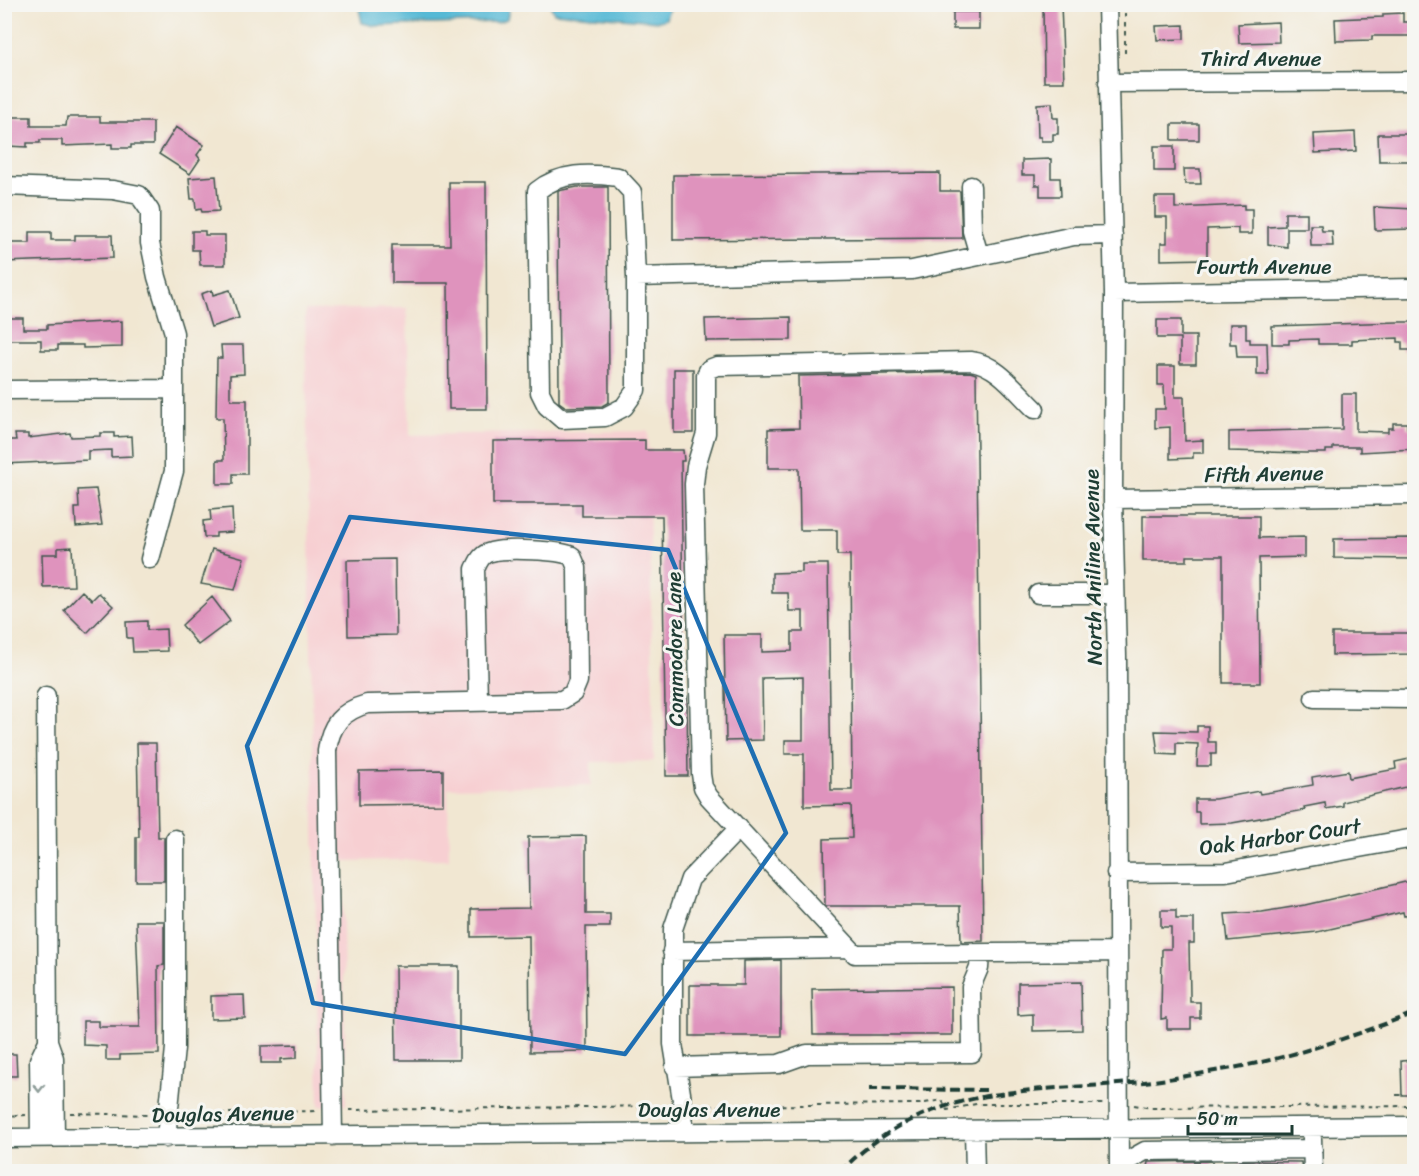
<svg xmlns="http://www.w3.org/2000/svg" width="1419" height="1176" viewBox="0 0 1419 1176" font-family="Sriracha,sans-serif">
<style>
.built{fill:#f7cfd2}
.water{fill:#57b9d5;stroke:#3b7b84;stroke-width:1.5}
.building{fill:#df93bd}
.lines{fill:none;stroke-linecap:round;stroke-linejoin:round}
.minor-casing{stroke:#3e564c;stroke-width:21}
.path{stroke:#3e564c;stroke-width:2;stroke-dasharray:4.5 4.5;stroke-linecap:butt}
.minor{stroke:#fff;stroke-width:18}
.rail{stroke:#1f3d34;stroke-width:4;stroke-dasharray:9 4.5;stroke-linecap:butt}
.oneway{stroke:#8f9e9a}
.marked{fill:none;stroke:#1f6fb2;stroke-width:4.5;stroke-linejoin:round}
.labels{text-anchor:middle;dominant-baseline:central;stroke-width:6;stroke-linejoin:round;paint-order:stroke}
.street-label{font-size:21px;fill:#1f3d34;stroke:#f6f6f2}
</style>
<rect width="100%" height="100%" fill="#f6f6f2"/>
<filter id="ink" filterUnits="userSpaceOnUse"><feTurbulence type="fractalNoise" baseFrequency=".0167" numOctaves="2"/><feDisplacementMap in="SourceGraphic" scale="12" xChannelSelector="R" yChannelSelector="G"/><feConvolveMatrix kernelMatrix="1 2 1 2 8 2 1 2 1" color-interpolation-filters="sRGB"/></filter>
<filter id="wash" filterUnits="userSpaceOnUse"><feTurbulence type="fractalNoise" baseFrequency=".008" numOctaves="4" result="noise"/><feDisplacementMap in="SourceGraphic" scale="24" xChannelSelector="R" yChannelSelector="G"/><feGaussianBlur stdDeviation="1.35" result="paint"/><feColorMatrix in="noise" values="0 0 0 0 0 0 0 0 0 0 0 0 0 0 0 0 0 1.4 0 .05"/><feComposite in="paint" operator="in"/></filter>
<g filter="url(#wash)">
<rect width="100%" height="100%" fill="#f1e7d2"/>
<!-- built -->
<path class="built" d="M407 308 410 435 648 431 654 761 591 762V785L448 788 449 859 342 861 346 1105 319 1106 305 310Z"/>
<!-- water -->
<path class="water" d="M358 4H510L507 19 498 22 375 26 362 23Z
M550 5H670L666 19 659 21 554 13Z"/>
<g id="blocks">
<!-- building -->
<path class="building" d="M1043 4H1061L1064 82H1044Z
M953 12H979V29H953Z
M1403 13V22H1414V36H1372V40L1336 41 1335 19 1383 17V14Z
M1278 22 1279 42 1239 43 1238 24Z
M1184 25V39L1157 40 1156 26Z
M1052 103 1053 118H1058V134H1053V141H1041V137H1038L1037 104Z
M11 117H31V126H66L67 117H100V122H153V145H131V148H112V144L62 146V140H40V143H27V147L7 146V135H11Z
M1172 124H1199V140H1172Z
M176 127 204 145 197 155 200 159 190 174 159 154Z
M1355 132 1356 151 1315 153 1314 134Z
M1378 134H1414V161H1379Z
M1154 146H1174V171H1154Z
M1051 159V178H1060L1061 196H1040V185H1035V175H1022V160Z
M1184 169H1200L1201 184H1185Z
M940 173V191H960L962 238 673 240V175Z
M216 176 219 211 202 212 201 209 196 210 195 199H191L189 178Z
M449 182H486L487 409H449L448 283H392V245H450Z
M577 187H608L609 402 602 406 566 407 559 402 558 191Z
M1155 197H1175V208L1244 205V209H1252V234H1238V228L1207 229V259L1161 260V243H1167V217H1155Z
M1374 207 1414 209V229L1375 230Z
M1285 213H1307V228H1287V247L1268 244V227L1285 226Z
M1310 225H1321L1322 231H1332L1333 246H1311Z
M192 231H205V235H225V265H200L199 250H192Z
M30 232H51V240H75V235H112L113 258 4 262V243H30Z
M212 290 213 295 230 290 239 318 211 327 201 294Z
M791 317V340L706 341 705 319Z
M4 318H23V329H47V325L122 321V347L83 348V345H58V350H41V340H4Z
M1157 320H1181V336H1196V364H1180V338H1157Z
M1398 322H1414V350H1402V342H1398V338L1352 340V344H1318V339L1289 340V344H1272V326Z
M1230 324H1246V339H1250V343H1267L1268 375H1257V357H1237L1236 344H1230Z
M221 345H243L244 374 230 375V397L232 400H247V474H233V484H217V460H224L223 418H216L217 358H222Z
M1158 366H1175V397H1184L1185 441 1203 440V453H1193V458L1170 459V427L1155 428V409H1165L1164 385H1158Z
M674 369H693V433H674Z
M970 372 976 374 983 941 961 942 960 906H825L824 839 852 838 851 805 804 806V754H785V740H803V677L762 678 763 740 726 741 724 635H762V652L792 651V632H803V611H789L788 593H772V573L802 572V564H828L831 790H852L850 555H837V530H800L799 468H768V429L799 428 798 376Z
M1342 394H1356V431L1388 432V428H1393V423H1407V428H1413L1414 449 1360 452V447H1333V450H1326V453H1305L1229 451V432L1342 429Z
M70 433 71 437 100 436V433H114V437L132 436 133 456 111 457V450L88 451V460L4 464V440H16L15 434H28V438Z
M645 440V450H683L684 461H681L684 696H687L688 776H666L662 516H582V504H493V441Z
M96 489 102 525 76 527 75 508H79L78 490Z
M232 508 233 532 216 533V537H204L203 521 211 520 210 510Z
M1143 516H1259V538L1305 537V557L1259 558 1260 683H1223V556H1187V561H1143Z
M1414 538V559L1334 558V539Z
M72 547 74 586 43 587 42 554H58V548Z
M212 549 244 558 235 590 201 584Z
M395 559 396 635 348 636 347 560Z
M82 591 92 600 99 593 113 606 87 633 64 610Z
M212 597 230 621 198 645 182 625Z
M147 621V630L166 629 167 651 133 652 132 638H127L126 622Z
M1332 633H1414V654L1332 655Z
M1197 726H1208V742H1216V754H1211V766H1197L1198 744 1176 743V755L1158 754 1155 731 1197 732Z
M137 743H156L158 837H164V881H136V837H139Z
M1414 758V785L1343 802V806L1326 809 1325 803 1304 807 1305 810 1232 823 1199 824V812H1195V799H1215L1259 791 1260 794 1313 785 1312 777 1348 771 1349 778 1396 769 1395 762Z
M443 770V804L359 805V771Z
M586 836V914H610V927H586L587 1051 530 1052 529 936 471 937V909L529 908 528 837Z
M1414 880V914L1404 916 1403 912 1317 932 1228 941 1225 914 1262 912 1305 905Z
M1161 910H1176V919H1194V943H1189L1190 995V1002H1200V1018H1191V1029H1167V1018L1161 1019 1162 949H1171V927H1161Z
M136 921H164V965L158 966 159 1054 120 1055V1060H106V1046L83 1045V1021H99V1027H140Z
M781 960V1036H690V985H744V961Z
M395 966H459V1060H396Z
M1081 982 1082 1030 1033 1031V1014L1018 1015V983Z
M952 987V1035H813L812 989Z
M244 995 245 1018 211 1019V996Z
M297 1045V1058L281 1059V1063H261V1046Z
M4 1054H16L17 1076H4Z
M1414 1060V1095H1402L1401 1061Z
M1212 1161V1172H1146L1148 1162Z
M1239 1161 1301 1162 1302 1172H1240Z"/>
</g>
</g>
<g filter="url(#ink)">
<use href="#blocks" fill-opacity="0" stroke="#3e564c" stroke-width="1.5"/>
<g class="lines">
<!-- minor casing -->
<g class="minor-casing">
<path id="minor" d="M1107 4 1114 293 1113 499 1117 656 1119 1172
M1108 83 1414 81
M4 186 113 190 139 195 150 211V243L157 277 174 333V471L150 559
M971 186 972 231 979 255
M636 277V390L624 407 605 417 562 419 547 406 540 392 537 191C560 172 589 173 618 177L632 192 636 277 912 270 1074 236 1113 235
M1114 293 1414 288
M4 390 172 389
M1035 409C1017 392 997 364 971 361L717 366 709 369 706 375V433L696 466 694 484 701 774 703 787 709 797 855 954 1117 952
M1113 499 1414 495
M1038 594H1115
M46 696 48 1041 54 1058 55 1137
M1314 698 1414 699
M1116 873 1226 872 1414 838
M672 951 847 948
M675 1067 779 1064 807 1054 972 1053 971 987 979 968 980 954
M974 1131 975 1172
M684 1132 683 1106 673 1044V929L690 879 739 828
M333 1136 327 751C330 725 342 711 367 704L562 700 573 693 578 681 577 568 572 556C559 550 506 548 491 552 481 554 479 561 475 569L478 701
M40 1137 39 1060 48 1041
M4 1138 1414 1126
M166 1138 175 1048V839
M1312 1138 1313 1172
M1119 1161 1129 1160 1145 1151 1313 1149"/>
</g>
<!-- path -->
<path class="path" d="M1125 4V53
M1396 1095H1402
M1134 1105 1151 1108 1414 1106
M700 1106 920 1104 942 1100 947 1110 976 1104H1104
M349 1110 667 1106
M70 1113 151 1115
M184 1114 316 1111
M4 1116 26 1115"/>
<!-- minor -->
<use href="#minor" class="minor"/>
<!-- rail -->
<path class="rail" d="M869 1089 988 1090
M840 1172C926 1085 1019 1092 1132 1083 1164 1081 1196 1074 1227 1069 1291 1058 1354 1036 1414 1013"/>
</g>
<!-- one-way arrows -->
<defs><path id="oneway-chevron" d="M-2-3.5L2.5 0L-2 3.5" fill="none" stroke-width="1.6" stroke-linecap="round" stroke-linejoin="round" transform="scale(1.5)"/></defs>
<use class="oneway" href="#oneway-chevron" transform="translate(39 1088) rotate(90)"/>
</g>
<!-- marked area -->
<path class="marked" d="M350 517 668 550 786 833 625 1054 313 1003 247 746Z"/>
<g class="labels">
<!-- street labels -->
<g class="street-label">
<text x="1261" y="59">Third Avenue</text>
<text x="1264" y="267">Fourth Avenue</text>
<text transform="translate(1264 474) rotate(-1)">Fifth Avenue</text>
<text transform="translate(1093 567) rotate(-91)">North Aniline Avenue</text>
<text transform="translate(675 649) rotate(-91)">Commodore Lane</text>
<text transform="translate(1280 837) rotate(-8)">Oak Harbor Court</text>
<text x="709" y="1110">Douglas Avenue</text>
<text transform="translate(223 1114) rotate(-1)">Douglas Avenue</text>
</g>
</g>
<!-- margin -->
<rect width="1419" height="1176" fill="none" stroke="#f6f6f2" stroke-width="24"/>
<!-- scale -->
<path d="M1188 1125v9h104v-9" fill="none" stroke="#1f3d34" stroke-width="3"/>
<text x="1197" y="1125" font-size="18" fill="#1f3d34" stroke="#f6f6f2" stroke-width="4.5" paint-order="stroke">50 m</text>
</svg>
